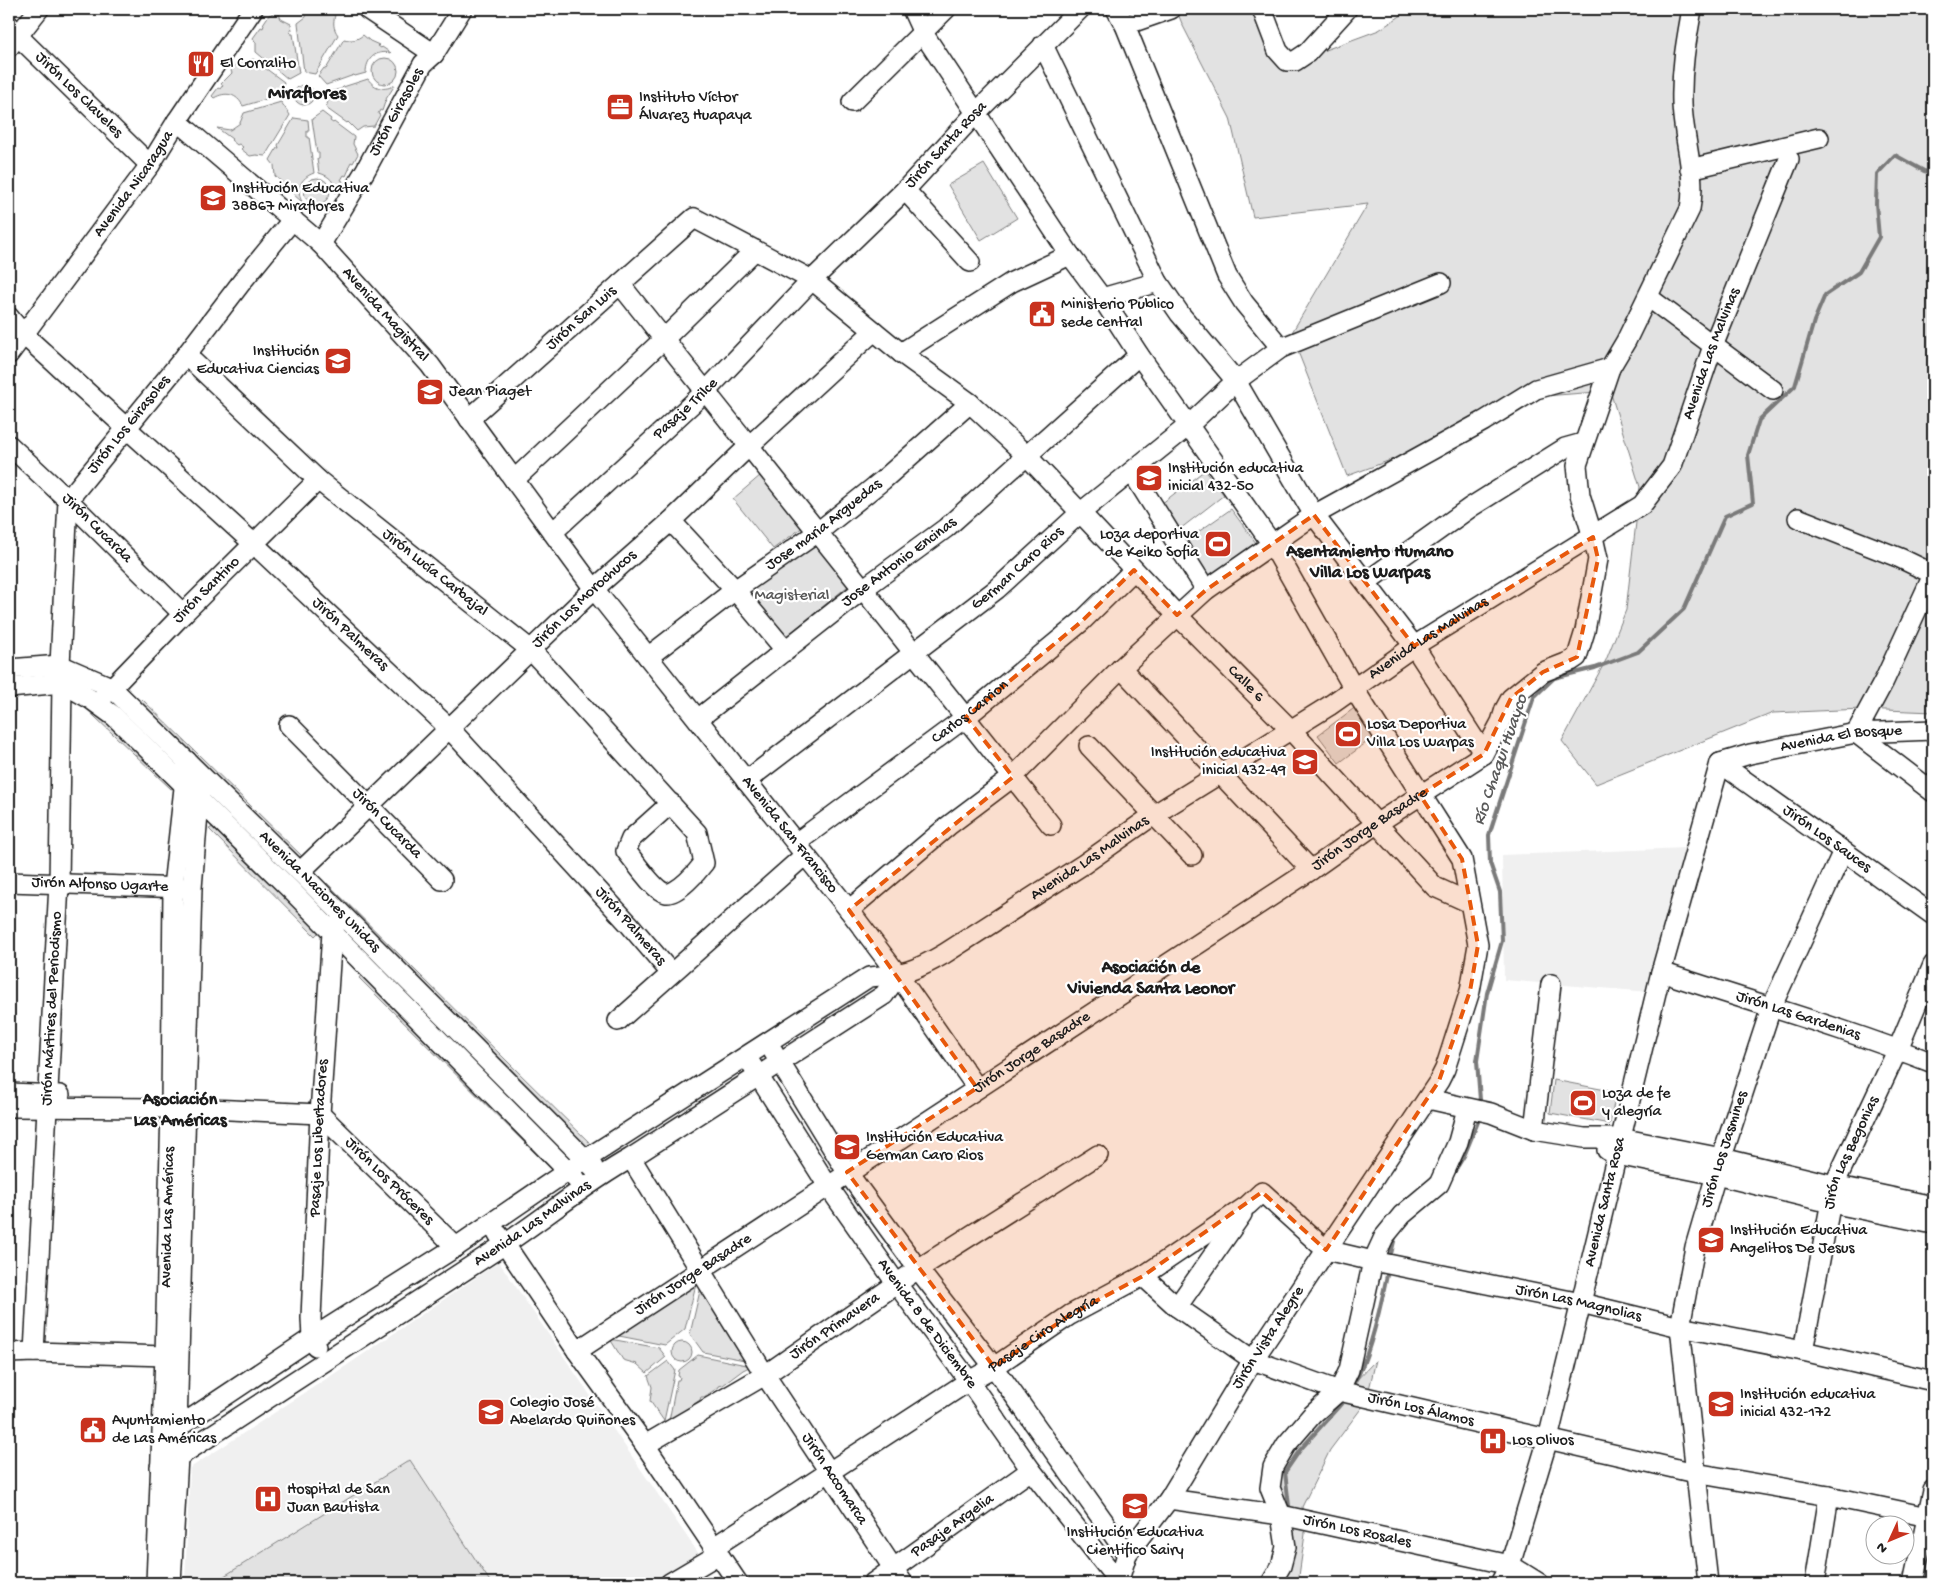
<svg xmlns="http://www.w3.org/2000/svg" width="1942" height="1592" viewBox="0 0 1942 1592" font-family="'Gochi Hand',sans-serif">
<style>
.built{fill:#f0f0f0}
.green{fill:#e2e2e2;stroke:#7f7f7f}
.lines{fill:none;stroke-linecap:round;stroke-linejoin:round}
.stream{stroke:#7a7a7a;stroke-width:4}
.minor-casing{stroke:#1c1c1c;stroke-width:22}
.minor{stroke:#fff;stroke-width:19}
.marked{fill:#e8590c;fill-opacity:0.2;stroke:#e8590c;stroke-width:4;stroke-dasharray:10 6;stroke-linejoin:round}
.labels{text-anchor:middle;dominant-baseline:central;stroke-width:4.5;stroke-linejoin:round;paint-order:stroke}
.poi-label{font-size:16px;fill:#1c1c1c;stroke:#fff;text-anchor:start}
.street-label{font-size:16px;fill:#1c1c1c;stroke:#fff}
.park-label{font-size:16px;fill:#575757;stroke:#fff}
.neighbourhood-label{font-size:18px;font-weight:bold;fill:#1c1c1c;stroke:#fff}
.water-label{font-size:18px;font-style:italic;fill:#5a5a5a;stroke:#fff}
.quarter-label{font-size:19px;font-weight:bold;fill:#1c1c1c;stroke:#fff}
</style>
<rect width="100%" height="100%" fill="#fff"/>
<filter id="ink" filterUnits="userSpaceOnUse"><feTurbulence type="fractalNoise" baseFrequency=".02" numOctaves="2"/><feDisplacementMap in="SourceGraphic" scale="10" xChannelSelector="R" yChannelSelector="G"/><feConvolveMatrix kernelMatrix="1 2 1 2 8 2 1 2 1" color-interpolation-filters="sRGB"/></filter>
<g filter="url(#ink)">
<!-- built -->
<path class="built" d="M1686 848 1650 992 1504 980 1502 855Z
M499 1262 707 1566 676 1583H491L410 1460 213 1583H185L190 1468 349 1364Z"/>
<!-- green -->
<path class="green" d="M274 9H277L281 19 291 24 292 30H290L291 34H293L299 73 288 79 256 52V43L253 38 261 27 263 28 264 25 263 24 269 15 272 14Z
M308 9H324L327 12 335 15C333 23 333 28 338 35L315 74 304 72 298 23 306 17Z
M1176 9H1260L1287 64 1379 30 1411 9H1933V712L1862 709 1773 713 1596 784 1562 741 1606 660 1626 610 1640 487 1610 391 1531 397 1445 440 1347 476 1291 334 1368 204 1253 217 1230 118 1183 26Z
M363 35 370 41 379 45 378 46 381 48 382 47 391 53C376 50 366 58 366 73L355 76 354 75 326 85 318 76 324 68 326 69 344 39C352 41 357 40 363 35Z
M372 71a13 13 0 1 1 26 0a13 13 0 1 1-26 0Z
M253 59 284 82 280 95 243 106C237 94 226 91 214 98L212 96 218 88 220 89 223 85 221 84 232 73 231 71 237 62 243 63Z
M368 79C375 89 385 91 395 85L386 99 382 111 380 110 378 114 380 115 374 126 363 127 357 131 348 122 347 123 326 108 329 97 328 92 341 89 343 87Z
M294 95a10 10 0 1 1 20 0a10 10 0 1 1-20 0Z
M281 102 290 115 265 156 256 155 250 156 241 149 243 147 239 144 237 145 231 140 232 139 217 128 230 130 240 123 244 113Z
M322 112 331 119 330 121 333 123 334 122 354 137 353 144 358 154 353 163 351 162 349 166 350 167 346 176 344 175 341 180 343 181 336 193C335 182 330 176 319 173L317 159H319V153H317L312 119Z
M294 118 308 120 309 131H307V137H309L314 173C300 178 296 189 302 202L293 194 294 192 291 189 290 191 285 186V185L275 176 274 165 270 160 277 148H279L278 145Z
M984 164 1017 218 981 240 948 185Z
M304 191a13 13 0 1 1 26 0a13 13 0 1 1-26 0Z
M1205 470 1224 495 1180 529 1161 504Z
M761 475 803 527 773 549 733 499Z
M1231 509 1256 543 1205 579 1181 544Z
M818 541 853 582 783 639 748 592Z
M79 696 174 786 173 788 171 789 76 699Z
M142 699 308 862 302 868 137 705Z
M1357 706 1378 734 1339 763 1318 735Z
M215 826 320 931 315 936 209 829Z
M327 883 600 1153 596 1158 322 888Z
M362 974 567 1175 564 1182 359 978Z
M1554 1080 1616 1092 1610 1124 1550 1113Z
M697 1280 685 1329 665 1345 614 1335Z
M702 1282 755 1362 703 1352 690 1334Z
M610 1339 659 1348 666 1357 647 1373 637 1364 623 1360Z
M672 1352a10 10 0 1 1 20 0a10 10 0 1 1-20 0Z
M698 1355 751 1366 743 1370 723 1385 719 1386V1387L704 1397H701L700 1400 669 1421 677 1380H679L680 1377 678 1376 679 1370Z
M1376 1360 1366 1402 1330 1450 1302 1507 1305 1534 1298 1583H1272L1279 1563 1278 1461Z
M668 1361 675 1370 664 1421 650 1401 652 1387 648 1376Z
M410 1460 491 1583H213Z"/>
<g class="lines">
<!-- stream -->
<path class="stream" d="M1480 1100 1477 1061 1487 993 1502 941 1500 892 1490 863 1489 835 1534 697 1554 678 1595 668 1638 652 1684 609 1725 516 1753 503 1748 455 1759 420 1795 386 1814 321 1825 295 1859 272 1879 237 1876 204 1877 174 1895 155 1924 171 1933 173
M1453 1174 1464 1156 1478 1122
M1391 1254 1395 1237
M1354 1383C1370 1357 1381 1305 1387 1275
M1289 1506 1285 1472 1300 1450 1341 1404"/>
<!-- minor casing -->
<g class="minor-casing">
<g id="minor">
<path d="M367 9 434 54"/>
<path d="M912 9 923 33 1070 255 1102 298 1139 355 1272 544 1354 689 1462 859 1478 945 1470 991 1445 1069 1439 1081 1253 1360 1169 1499 1127 1554 1118 1583"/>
<path d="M1116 9 1125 25 1227 276 1244 303 1281 348"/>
<path d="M1262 9 1278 51 1287 61H1295L1307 53 1347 9"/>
<path id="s1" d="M9 25 18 36 150 165"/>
<path d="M1125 25 1171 9"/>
<path d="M1043 45 1158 282 1180 314 1236 381 1314 515 1414 646 1484 754"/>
<path d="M9 47 39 9"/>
<path d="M852 102 946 9"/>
<path id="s2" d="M177 121 321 244 430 365 594 589 849 910 898 975 977 1088"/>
<path d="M1690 169 1819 138"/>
<path d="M905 190 970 262"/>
<path id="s3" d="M321 244 365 171 423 64 434 54 462 9"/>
<path d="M620 284 1051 825"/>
<path d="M1648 297 1773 390"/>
<path d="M1102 298 1158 282"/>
<path id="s4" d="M9 317 24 335 254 544 449 728 629 924 671 973"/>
<path d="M901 353 1012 282 1070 255"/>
<path id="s5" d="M9 354 150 165 177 121 253 9"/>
<path id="s6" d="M186 355 318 480 531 650 697 833 704 863C698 871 677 895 666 893 654 891 634 860 626 851L631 839 671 803"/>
<path id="s7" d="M469 419 694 218 812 280 901 353 970 403 1027 456 1177 615 1291 730 1435 887 1468 902"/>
<path id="s8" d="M9 445 68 500 183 614"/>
<path d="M1132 472 1206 590"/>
<path d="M514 480 664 339 755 250"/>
<path d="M1798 518 1900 558 1933 574"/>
<path d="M671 521 735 590 786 651"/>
<path id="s9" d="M553 532 706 391 812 280 905 190 976 113 1080 9"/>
<path d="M1933 575 1884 681 1856 733 1933 792"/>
<path d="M1366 582 1471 507 1565 448 1583 443"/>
<path id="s10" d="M648 657 735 590 818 532 883 480 970 403"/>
<path d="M1121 668 1311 870"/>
<path id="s11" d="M9 669 60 665 111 687 300 872 593 1167"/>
<path d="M9 688 62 683 92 700 114 716 289 888 576 1179"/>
<path id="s12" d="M103 697 183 614 318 480"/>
<path id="s13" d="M698 719 863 589 946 528 1139 355"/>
<path id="s14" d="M289 725 442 880"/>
<path d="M1089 746 1192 855"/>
<path id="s15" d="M1720 763 1933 915"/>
<path id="s16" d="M746 781 997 589 1080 513 1188 426 1236 381 1281 348 1441 283"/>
<path id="s17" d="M796 843 966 717 1081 622 1134 570"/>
<path id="s18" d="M300 872 594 589 671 521 749 446 874 331"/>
<path id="s19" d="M9 882 185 888"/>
<path d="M849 910 948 826 1013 777 1121 668 1206 590 1314 515 1484 421 1536 389 1610 368"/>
<path id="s20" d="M1661 972C1752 1002 1844 1028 1933 1063"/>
<path d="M618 1021 805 855"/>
<path d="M773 1051 847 1172 918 1269 994 1367 1127 1554"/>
<path id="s21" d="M751 1064 828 1186 896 1283 969 1381 1031 1470 1118 1581"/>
<path d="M9 1093 60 1095"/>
<path d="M1428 1099 1491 1113 1534 1130 1584 1138H1620L1722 1158 1834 1185 1933 1206"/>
<path id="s22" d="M9 1107 160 1108 171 1106 187 1108 320 1114 456 1247"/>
<path d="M1534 1130 1551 984"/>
<path d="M1607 1150 1617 1155 1716 1175 1831 1203 1933 1224"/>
<path id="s23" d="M631 1158 765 1375 903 1583"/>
<path d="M498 1234 577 1351 645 1445 738 1583"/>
<path id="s24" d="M1143 1276 1177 1307 1253 1360 1339 1391 1695 1473 1829 1496 1933 1518"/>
<path d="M1177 1307 1242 1214"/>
<path id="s25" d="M316 1346 312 1338 311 1318 320 1114 332 932 335 926"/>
<path id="s26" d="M577 1351 1311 870 1376 824 1484 754 1501 722 1505 709 1511 698 1543 672 1571 661 1577 657 1585 631 1598 559 1593 537 1580 495 1577 465 1610 368 1626 341 1690 209C1697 175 1683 139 1682 103 1681 69 1686 42 1692 9"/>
<path id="s27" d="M1803 1351 1834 1185 1898 1049 1933 965"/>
<path id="s28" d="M34 1352 59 884 62 683 60 665 68 500 186 355 244 279 293 219"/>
<path d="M9 1353 34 1352 165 1356"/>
<path id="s29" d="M162 1438 312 1338 456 1247 569 1170 869 977C903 975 915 971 944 954L1084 864 1155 814 1329 706 1414 646 1642 505 1672 466 1713 346 1789 159"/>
<path id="s30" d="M645 1445 765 1375 918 1269 1098 1155"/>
<path id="s31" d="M160 1467 178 1457C285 1388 392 1318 499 1248 544 1219 584 1184 631 1158L884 995 898 975"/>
<path id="s32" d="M1169 1499 1281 1515 1510 1565 1539 1583"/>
<path id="s33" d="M714 1547 969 1381 994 1367 1070 1315 1143 1276 1248 1205 1262 1192 1326 1250 1373 1261 1581 1303 1680 1327 1803 1351 1933 1381"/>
<path id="s34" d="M156 1583 165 1356 171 1106 173 887 187 761"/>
<path d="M171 1583 178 1457 177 1428 192 888 201 776"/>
<path d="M670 1583 719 1554"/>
<path id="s35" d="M873 1583 1031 1470"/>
<path d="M1271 1583 1281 1566 1286 1547 1281 1515 1270 1488 1273 1467 1286 1445 1312 1415 1339 1391 1349 1370 1373 1261 1384 1237 1402 1215 1439 1184 1458 1142 1467 1109"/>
<path id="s36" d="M1500 1583 1510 1565 1548 1439 1661 972 1720 763 1750 754 1856 733 1933 730"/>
<path id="s37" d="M1708 1583 1680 1327 1695 1247 1716 1175 1771 1008 1843 851"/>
<path d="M1815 1583 1829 1496"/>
<path d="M1913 1583 1933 1490"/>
</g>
</g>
<!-- minor -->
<use href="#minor" class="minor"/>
</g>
</g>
<!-- marked area -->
<path class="marked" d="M1314 515 1414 646 1593 537 1598 559 1577 657 1543 672 1511 698 1484 754 1420 795 1462 859 1478 945 1470 991 1439 1081 1326 1250 1262 1192 1143 1276 1070 1315 994 1367 847 1172 977 1088 849 910 1013 777 966 717 1081 622 1134 570 1177 615 1206 590Z"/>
<!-- icons -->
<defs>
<g id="restaurant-square" transform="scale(1.4375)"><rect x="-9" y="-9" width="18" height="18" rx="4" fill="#c8321e" stroke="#fff"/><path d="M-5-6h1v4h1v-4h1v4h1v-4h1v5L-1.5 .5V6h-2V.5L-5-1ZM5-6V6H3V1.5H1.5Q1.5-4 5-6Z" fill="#fff"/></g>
<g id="office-square" transform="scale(1.4375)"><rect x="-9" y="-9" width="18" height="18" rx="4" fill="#c8321e" stroke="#fff"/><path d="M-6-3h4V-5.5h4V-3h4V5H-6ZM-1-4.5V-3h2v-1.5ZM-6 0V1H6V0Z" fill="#fff"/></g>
<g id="school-square" transform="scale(1.4375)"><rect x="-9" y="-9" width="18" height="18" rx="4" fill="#c8321e" stroke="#fff"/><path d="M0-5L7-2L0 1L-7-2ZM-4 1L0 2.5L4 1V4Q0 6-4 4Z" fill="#fff"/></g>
<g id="civic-square" transform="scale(1.4375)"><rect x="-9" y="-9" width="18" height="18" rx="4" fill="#c8321e" stroke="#fff"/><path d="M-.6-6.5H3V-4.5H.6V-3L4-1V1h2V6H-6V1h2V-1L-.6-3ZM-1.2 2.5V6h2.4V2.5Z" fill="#fff"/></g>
<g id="university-square" transform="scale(1.4375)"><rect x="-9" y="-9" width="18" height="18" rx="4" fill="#c8321e" stroke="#fff"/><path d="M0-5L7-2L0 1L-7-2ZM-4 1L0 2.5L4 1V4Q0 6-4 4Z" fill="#fff"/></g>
<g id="stadium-square" transform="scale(1.4375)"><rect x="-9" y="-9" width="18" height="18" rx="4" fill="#c8321e" stroke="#fff"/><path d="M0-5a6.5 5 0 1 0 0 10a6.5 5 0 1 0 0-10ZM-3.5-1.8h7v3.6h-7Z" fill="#fff"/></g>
<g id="hospital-square" transform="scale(1.4375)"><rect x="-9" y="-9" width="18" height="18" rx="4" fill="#c8321e" stroke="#fff"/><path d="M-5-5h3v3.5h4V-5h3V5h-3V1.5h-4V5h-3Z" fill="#fff"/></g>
</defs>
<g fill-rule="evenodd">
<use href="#restaurant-square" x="201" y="64"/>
<use href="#office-square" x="620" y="107"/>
<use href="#school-square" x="213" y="198"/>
<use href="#civic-square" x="1042" y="314"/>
<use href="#school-square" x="338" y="361"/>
<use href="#university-square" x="430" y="392"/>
<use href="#school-square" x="1149" y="478"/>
<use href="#stadium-square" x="1218" y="544"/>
<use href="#stadium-square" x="1348" y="734"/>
<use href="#school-square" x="1305" y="762"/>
<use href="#stadium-square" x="1583" y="1103"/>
<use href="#school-square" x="847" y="1147"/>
<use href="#school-square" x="1711" y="1240"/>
<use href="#school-square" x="1721" y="1404"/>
<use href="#school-square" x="491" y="1412"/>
<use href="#civic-square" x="93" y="1430"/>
<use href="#hospital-square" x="1493" y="1441"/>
<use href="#hospital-square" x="268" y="1499"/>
<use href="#school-square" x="1135" y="1506"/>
</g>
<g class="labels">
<!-- poi labels -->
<g class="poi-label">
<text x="220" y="64">El Corralito</text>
<text x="639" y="98">Instituto Víctor<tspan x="639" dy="18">Álvarez Huapaya</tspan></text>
<text x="232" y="189">Institución Educativa<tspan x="232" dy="18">38867 Miraflores</tspan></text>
<text x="1061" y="305">Ministerio Publico<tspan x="1061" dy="18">sede central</tspan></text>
<text x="319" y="352" text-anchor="end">Institución<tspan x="319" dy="18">Educativa Ciencias</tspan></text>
<text x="449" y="392">Jean Piaget</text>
<text x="1168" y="469">Institución educativa<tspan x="1168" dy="18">inicial 432-50</tspan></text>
<text x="1199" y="535" text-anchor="end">Loza deportiva<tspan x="1199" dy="18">de Keiko Sofia</tspan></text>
<text x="1367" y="725">Losa Deportiva<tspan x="1367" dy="18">Villa Los Warpas</tspan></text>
<text x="1286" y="753" text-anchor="end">Institución educativa<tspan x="1286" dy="18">inicial 432-49</tspan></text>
<text x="1602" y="1094">Loza de fe<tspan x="1602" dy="18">y alegría</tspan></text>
<text x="866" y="1138">Institución Educativa<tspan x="866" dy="18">German Caro Rios</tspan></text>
<text x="1730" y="1231">Institución Educativa<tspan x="1730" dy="18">Angelitos De Jesus</tspan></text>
<text x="1740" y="1395">Institución educativa<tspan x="1740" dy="18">inicial 432-172</tspan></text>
<text x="510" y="1403">Colegio José<tspan x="510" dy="18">Abelardo Quiñones</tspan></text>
<text x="112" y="1421">Ayuntamiento<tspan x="112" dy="18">de Las Américas</tspan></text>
<text x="1512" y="1441">Los Olivos</text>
<text x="287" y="1490">Hospital de San<tspan x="287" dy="18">Juan Bautista</tspan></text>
<text x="1135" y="1533" text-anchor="middle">Institución Educativa<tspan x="1135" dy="18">Cientifico Sairy</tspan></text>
</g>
<!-- street labels -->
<g class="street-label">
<text stroke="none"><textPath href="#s1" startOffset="99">Jirón Los Claveles</textPath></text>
<text stroke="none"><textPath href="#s3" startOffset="152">Jirón Girasoles</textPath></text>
<text stroke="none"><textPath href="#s9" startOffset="552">Jirón Santa Rosa</textPath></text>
<text stroke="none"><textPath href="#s5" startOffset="211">Avenida Nicaragua</textPath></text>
<text stroke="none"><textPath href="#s2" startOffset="285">Avenida Magistral</textPath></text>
<text stroke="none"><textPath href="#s7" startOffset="151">Jirón San Luis</textPath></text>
<text stroke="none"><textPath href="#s29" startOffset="1922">Avenida Las Malvinas</textPath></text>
<text stroke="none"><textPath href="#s9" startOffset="181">Pasaje Trilce</textPath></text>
<text stroke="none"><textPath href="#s28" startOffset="950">Jirón Los Girasoles</textPath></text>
<text stroke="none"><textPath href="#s10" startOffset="220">Jose maria Arguedas</textPath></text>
<text stroke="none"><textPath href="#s8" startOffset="121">Jirón Cucarda</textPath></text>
<text stroke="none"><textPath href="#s13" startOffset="255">Jose Antonio Encinas</textPath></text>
<text stroke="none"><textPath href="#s16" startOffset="345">German Caro Rios</textPath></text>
<text stroke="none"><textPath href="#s6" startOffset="331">Jirón Lucía Carbajal</textPath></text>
<text stroke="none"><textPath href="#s12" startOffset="149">Jirón Santino</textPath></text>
<text stroke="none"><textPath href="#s18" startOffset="394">Jirón Los Morochucos</textPath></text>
<text stroke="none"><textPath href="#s4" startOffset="466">Jirón Palmeras</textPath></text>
<text stroke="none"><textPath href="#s29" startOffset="1502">Avenida Las Malvinas</textPath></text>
<text stroke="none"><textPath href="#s7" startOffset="1029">Calle 6</textPath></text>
<text stroke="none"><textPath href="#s17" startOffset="218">Carlos Carrion</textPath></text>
<text stroke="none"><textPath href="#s36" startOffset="974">Avenida El Bosque</textPath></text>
<text stroke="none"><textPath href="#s14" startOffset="139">Jirón Cucarda</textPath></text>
<text stroke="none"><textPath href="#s26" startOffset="949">Jirón Jorge Basadre</textPath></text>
<text stroke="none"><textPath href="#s2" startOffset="944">Avenida San Francisco</textPath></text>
<text stroke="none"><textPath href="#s15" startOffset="131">Jirón Los Sauces</textPath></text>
<text stroke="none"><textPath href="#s29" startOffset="1098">Avenida Las Malvinas</textPath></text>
<text stroke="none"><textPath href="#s19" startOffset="91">Jirón Alfonso Ugarte</textPath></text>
<text stroke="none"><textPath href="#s11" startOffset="399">Avenida Naciones Unidas</textPath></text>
<text stroke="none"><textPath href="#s4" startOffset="871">Jirón Palmeras</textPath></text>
<text stroke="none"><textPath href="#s28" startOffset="344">Jirón Mártires del Periodismo</textPath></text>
<text stroke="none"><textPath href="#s20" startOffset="144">Jirón Las Gardenias</textPath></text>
<text stroke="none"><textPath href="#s26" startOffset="544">Jirón Jorge Basadre</textPath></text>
<text stroke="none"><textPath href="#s25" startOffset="209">Pasaje Los Libertadores</textPath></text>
<text stroke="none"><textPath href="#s37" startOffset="441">Jirón Los Jasmines</textPath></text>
<text stroke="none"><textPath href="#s27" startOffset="205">Jirón Las Begonias</textPath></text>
<text stroke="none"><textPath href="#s22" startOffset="408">Jirón Los Próceres</textPath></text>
<text stroke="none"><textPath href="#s36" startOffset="396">Avenida Santa Rosa</textPath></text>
<text stroke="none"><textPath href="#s34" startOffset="366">Avenida Las Américas</textPath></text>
<text stroke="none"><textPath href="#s31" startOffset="445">Avenida Las Malvinas</textPath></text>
<text stroke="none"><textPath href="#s26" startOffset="139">Jirón Jorge Basadre</textPath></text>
<text stroke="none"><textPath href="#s33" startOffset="998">Jirón Las Magnolias</textPath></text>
<text stroke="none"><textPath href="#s21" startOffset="314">Avenida 8 de Diciembre</textPath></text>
<text stroke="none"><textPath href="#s30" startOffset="224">Jirón Primavera</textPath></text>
<text stroke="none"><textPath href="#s33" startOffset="392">Pasaje Ciro Alegría</textPath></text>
<text transform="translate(1269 1338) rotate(-57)">Jirón Vista Alegre</text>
<text stroke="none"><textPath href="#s24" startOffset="314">Jirón Los Álamos</textPath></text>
<text stroke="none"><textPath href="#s23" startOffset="380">Jirón Accomarca</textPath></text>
<text stroke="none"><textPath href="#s35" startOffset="98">Pasaje Argelia</textPath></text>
<text stroke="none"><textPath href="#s32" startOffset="191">Jirón Los Rosales</textPath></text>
</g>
<!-- park labels -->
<g class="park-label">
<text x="792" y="596">Magisterial</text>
</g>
<!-- neighbourhood labels -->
<g class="neighbourhood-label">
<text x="1370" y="552">Asentamiento Humano<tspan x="1370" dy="21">Villa Los Warpas</tspan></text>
<text x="1151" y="968">Asociación de<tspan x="1151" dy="21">Vivienda Santa Leonor</tspan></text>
<text x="180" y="1100">Asociación<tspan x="180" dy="21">Las Américas</tspan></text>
</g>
<!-- water labels -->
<g class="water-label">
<text transform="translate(1501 760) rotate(-71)">Río Chaqui Huayco</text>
</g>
<!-- quarter labels -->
<g class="quarter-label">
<text x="307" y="94">Miraflores</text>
</g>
</g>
<!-- margin -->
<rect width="1942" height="1592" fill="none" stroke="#fff" stroke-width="30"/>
<rect x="15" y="15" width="1912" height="1562" fill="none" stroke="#1c1c1c" stroke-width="2" filter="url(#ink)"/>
<!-- north arrow -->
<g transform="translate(1890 1540) rotate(226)"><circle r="24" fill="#ffffff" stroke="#a4a4a4"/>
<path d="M0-4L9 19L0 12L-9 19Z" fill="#c8321e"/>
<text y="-8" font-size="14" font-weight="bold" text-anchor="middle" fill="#1c1c1c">N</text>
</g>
</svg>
